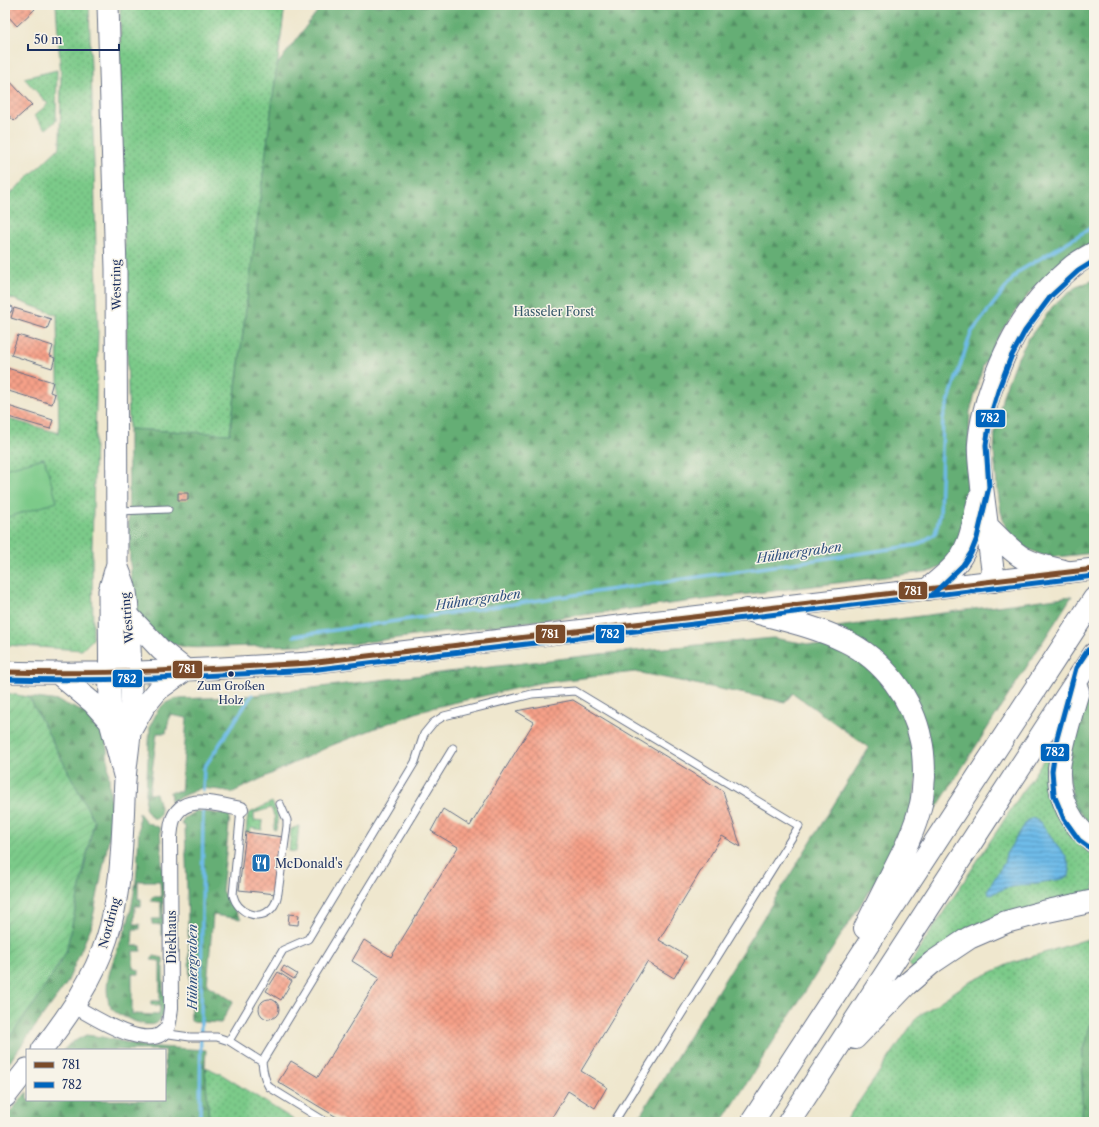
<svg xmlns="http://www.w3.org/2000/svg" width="1099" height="1127" viewBox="0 0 1099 1127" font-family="'Libre Caslon Text',serif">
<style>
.grass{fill:url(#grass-dots);stroke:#4c7c74}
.forest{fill:url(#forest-firs);stroke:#406e6a}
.garden{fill:url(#garden-furrows);stroke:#4c7c74}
.pitch{fill:#7cca89;stroke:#4c7c74}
.water{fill:url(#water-rules);stroke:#4475a3}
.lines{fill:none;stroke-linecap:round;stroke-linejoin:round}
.stream{stroke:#6ebbe8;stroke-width:3.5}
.building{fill:url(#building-cross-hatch)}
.lane-casing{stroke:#656f85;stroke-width:9}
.street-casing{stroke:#656f85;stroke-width:16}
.secondary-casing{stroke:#656f85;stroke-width:23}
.highway-casing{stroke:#656f85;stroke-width:24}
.lane{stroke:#fff;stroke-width:7}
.street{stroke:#fff;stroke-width:14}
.secondary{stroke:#fff;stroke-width:21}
.highway{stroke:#fff;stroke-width:22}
.bus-1-casing{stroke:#f7f3e8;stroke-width:8}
.bus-2-casing{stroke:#f7f3e8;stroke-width:8}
.bus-1{stroke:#7a4b2a;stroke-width:5}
.bus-2{stroke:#0065bd;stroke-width:5}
.bus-dot{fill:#1b2f5e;stroke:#f7f3e8;stroke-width:1.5}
.labels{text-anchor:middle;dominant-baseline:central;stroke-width:3;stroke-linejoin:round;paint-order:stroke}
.bus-label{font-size:11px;fill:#1b2f5e;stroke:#f7f3e8}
.street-label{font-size:12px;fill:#1b2f5e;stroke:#f7f3e8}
.park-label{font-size:12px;fill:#335669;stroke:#f7f3e8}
.poi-label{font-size:12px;fill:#1b2f5e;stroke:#f7f3e8;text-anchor:start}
.water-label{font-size:13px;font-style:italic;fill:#305280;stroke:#f7f3e8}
.line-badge{stroke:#f7f3e8;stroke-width:1.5}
.badge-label{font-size:11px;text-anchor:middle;font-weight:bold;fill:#fff}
</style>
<defs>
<pattern id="grass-dots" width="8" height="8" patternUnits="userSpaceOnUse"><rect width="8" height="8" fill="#7cca89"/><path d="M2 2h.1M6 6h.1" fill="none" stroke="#65a473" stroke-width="1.8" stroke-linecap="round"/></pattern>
<pattern id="forest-firs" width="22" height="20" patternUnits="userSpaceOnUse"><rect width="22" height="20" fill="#65ae75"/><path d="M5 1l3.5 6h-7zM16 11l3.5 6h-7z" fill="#528e63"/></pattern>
<pattern id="garden-furrows" width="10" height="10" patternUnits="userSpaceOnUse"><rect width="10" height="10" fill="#7cca89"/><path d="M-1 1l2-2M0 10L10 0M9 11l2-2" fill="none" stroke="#65a473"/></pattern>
<pattern id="water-rules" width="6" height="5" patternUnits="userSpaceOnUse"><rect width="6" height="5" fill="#6ebbe8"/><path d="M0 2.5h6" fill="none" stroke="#5a98bf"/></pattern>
<pattern id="building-cross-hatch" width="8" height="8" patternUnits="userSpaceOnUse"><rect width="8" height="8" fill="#f6a088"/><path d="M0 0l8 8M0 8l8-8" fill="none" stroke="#c68372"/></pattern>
</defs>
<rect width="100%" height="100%" fill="#f7f3e8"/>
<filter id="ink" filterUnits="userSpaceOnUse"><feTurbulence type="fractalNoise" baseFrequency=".025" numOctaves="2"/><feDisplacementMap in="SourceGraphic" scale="8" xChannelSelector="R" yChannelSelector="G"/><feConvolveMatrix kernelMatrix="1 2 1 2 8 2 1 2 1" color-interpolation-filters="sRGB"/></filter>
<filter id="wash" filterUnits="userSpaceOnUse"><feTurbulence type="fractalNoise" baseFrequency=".012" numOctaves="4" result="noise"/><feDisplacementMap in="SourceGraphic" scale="16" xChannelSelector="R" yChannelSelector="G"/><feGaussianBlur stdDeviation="0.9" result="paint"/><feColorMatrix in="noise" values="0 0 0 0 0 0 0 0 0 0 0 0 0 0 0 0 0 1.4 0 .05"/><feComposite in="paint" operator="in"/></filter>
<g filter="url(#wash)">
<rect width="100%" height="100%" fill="#efe7ce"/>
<!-- grass -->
<path class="grass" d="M56 5H89L94 166 98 332 92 547 93 639 82 650 5 645V418L59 433 57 315 5 296V199L60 147 61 76Z
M120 5H285L230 435 129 429 121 114Z
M57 70 56 121 46 129 34 116 48 104 24 78Z
M1048 753 1054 755 1094 848V897L914 969 909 965Z
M272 802 278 816 276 830 274 829 275 818 271 808 254 813V820L263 821 262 830 250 828V833L246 832 248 814Z
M299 826 296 852 289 851 291 829Z
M1094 937V1014L1083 1049 1081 1122H845L917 1017 966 984 1009 964Z
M205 1067 221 1074 297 1122H209Z"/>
<!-- forest -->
<path class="forest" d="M322 5H1094V247L1053 271 1029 294 1001 332 983 366 970 412 967 481V518L964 537 943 566 932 571 351 644 215 647C186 649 166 648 147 624 144 620 140 616 138 612 133 603 132 585 131 576 127 527 129 477 129 429L230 434 277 65Z
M1094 280V553L1056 557 1041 555 1016 543 1006 529 1001 512 997 486 994 453 995 431 1003 395 1014 365 1028 339 1053 306 1076 287Z
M1072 596 939 804 914 840 925 725 837 627Z
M773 638 826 647 852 654 880 679 900 706 912 734 918 769 912 809 894 852 722 1122H636L869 748 793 693 785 702 635 672 539 683 427 709 386 724 330 746 231 793 221 790 201 788 171 801 170 792H181L187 718 170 715 166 733H157L149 794 156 793C158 802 165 814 156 819L151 817 145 808 150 726 158 710 164 704 174 699 236 697 600 654Z
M1094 686V831L1074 804 1067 766 1078 713Z
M29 697 59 701 88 714 94 709 106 734 112 823 91 927 67 983 5 1068V1043L36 1001 66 952 94 821Z
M196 811 230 815 222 891 241 919 213 915 207 985 233 1001 221 1023 191 1021 185 826 181 824 184 818Z
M139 813 146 822 160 828 163 881V935H161V925L152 924V919H161V902L151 901 152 897H161L160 881H138V899H141V906H135L134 924H140V929H133L132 946H141V951H133V968L139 970V974H132V1014L159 1015 160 1006 151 1005V1001H160V961L151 960 154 956 163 958V995H166C165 1004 165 1017 157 1023 148 1029 122 1017 114 1011 111 1008 108 1003 108 998 103 975 121 944 128 922 130 914 132 906 133 898 139 871 138 841 139 813Z
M1094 1014V1122H1081L1083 1049Z
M86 1035 102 1037 143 1046 206 1050 205 1067 209 1122H5V1118L27 1092V1100H165V1050H64L69 1044Z"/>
<!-- garden -->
<path class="garden" d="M5 693 29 697 94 821 66 952 36 1001 5 1043Z"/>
<!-- pitch -->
<path class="pitch" d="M44 458 57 502 5 518V469Z"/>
<!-- water -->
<path class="water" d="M1033 818 1040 822 1057 846 1066 856 1070 870 1069 876 1062 879 1006 888 989 895 987 891 1004 863 1006 854 1027 821Z"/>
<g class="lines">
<!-- stream -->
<path class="stream" d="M294 636 917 545 935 534 940 514 943 418 971 333 1018 272 1094 226
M203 790 204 768 252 695
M201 1122 200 1113 203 812"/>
</g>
<g id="blocks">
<!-- building -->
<path class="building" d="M5 5H32L35 9 17 26 7 15 5 17Z
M8 79 32 105 14 121 5 111V82Z
M14 308 51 319 47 329 11 318Z
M18 335 53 346 50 356 55 358 52 368 11 355Z
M7 368 53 382 50 392 55 394 52 404 5 390V374Z
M5 405 53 420 50 429 5 416Z
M178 493H188V500H178Z
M573 700 723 791 741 847 722 836 659 940 687 956 674 978 647 962 581 1071 607 1087 595 1108 568 1091 549 1122H345L278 1082 291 1061 318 1077 379 978 352 961 364 940 391 957 458 847 431 831 443 809 470 826 534 722 516 711Z
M246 832 283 837 276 894 239 890Z
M289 914 299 915 298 925 288 924Z
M284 966 297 974 294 979 281 971Z
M278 972 292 981 281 1000 266 991Z
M259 1009a10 10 0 1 1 20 0a10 10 0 1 1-20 0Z"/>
</g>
</g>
<g filter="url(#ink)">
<use href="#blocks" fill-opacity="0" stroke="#656f85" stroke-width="1"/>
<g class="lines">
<!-- lane casing -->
<g class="lane-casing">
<path id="lane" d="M5 308 8 309
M119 511 168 509
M241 809 233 895C237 912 259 923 272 908 276 904 277 899 278 893L287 826V820L280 804
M162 1033 190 1037H217L229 1041 262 1062C263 1071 264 1079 269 1087L326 1122
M229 1041 283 950 308 939 415 762 424 734 433 723 444 716 532 694 575 691 799 826 614 1122
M262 1062 453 748"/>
</g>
<!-- street casing -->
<g class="street-casing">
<path id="street" d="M74 1006C93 1016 153 1057 168 1026 170 1020 170 1014 171 1008L170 836C171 832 171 827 172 823 180 791 218 805 241 809"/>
</g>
<!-- secondary casing -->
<g class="secondary-casing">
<path id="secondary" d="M108 5 116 269 117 564 109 591 110 722 125 779
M128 615 161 650 186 670
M5 672C107 676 208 669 309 663L1094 569
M57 673 93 703 110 722
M131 730 144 707 158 690 186 670
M42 1050C68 1016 94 979 107 938 123 887 122 833 125 780 126 764 129 748 130 732 132 697 131 661 129 626 128 613 128 599 125 587 123 579 119 572 117 564
M5 1097 27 1069"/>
</g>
<!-- highway casing -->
<g class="highway-casing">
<path id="highway" d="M987 526C999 537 1011 552 1025 559 1038 566 1054 568 1067 572
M994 581C990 549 986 518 982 487 981 473 978 458 979 444 982 402 1006 341 1033 307 1043 293 1060 277 1073 266 1079 261 1087 257 1094 253
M928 589C938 580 950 572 958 561 971 544 974 519 979 499
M747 610C780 619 814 626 845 641 883 659 913 699 921 741 924 753 924 765 924 777 923 786 923 795 921 804 915 829 904 851 892 874 883 892 874 910 865 928
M1078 691C1072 712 1065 734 1061 756 1060 761 1059 766 1059 771 1058 799 1072 826 1094 842
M855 1038 906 985 933 962 969 938 1006 922 1043 912 1094 901
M752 1122 1094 599
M789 1122 1094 654"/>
</g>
<!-- lane -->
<use href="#lane" class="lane"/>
<!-- street -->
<use href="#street" class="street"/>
<!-- secondary -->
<use href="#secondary" class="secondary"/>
<!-- highway -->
<use href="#highway" class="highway"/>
<!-- bus-1 casing -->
<g class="bus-1-casing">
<path id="bus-1" d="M5 672C107 675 208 669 309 663L1094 569"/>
</g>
<!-- bus-2 casing -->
<g class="bus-2-casing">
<path id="bus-2" d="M933 594 963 565 971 553 977 538 989 487 986 445 991 414 999 388 1011 357 1025 331 1051 296 1078 271 1094 261
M1088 650 1076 668 1057 738 1052 771 1054 795 1064 819 1079 840 1090 848
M5 679C107 682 208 676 310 670L1094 576"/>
</g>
<!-- bus-1 -->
<use href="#bus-1" class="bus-1"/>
<!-- bus-2 -->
<use href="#bus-2" class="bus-2"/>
</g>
</g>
<!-- icons -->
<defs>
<g id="restaurant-square" transform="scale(1)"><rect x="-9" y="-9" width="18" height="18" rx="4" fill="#1f6fb2" stroke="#f7f3e8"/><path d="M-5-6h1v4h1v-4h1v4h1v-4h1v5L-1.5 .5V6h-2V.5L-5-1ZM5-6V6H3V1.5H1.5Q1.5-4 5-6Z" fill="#fff"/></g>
</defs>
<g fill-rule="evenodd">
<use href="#restaurant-square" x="261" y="863"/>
</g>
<!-- markers -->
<circle class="bus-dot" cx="231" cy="674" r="3.5"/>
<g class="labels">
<!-- bus labels -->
<g class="bus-label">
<text x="231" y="686">Zum Großen<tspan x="231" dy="14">Holz</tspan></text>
</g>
<!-- street labels -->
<g class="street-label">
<text transform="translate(116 285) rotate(-91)">Westring</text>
<text transform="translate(127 618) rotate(-95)">Westring</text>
<text transform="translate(109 923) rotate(-75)">Nordring</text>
<text transform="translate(171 937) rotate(-90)">Diekhaus</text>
</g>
<!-- park labels -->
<g class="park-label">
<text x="554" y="311">Hasseler Forst</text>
</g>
<!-- poi labels -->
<g class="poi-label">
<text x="275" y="863">McDonald's</text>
</g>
<!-- water labels -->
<g class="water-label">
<text transform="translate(799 552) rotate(-8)">Hühnergraben</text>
<text transform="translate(478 599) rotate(-8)">Hühnergraben</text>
<text transform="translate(192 967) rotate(-90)">Hühnergraben</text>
</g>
</g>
<g class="line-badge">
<rect x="975" y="409" width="31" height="19" rx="4" fill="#0065bd"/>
<rect x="898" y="581" width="30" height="19" rx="4" fill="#7a4b2a"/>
<rect x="595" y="624" width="30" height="20" rx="4" fill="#0065bd"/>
<rect x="535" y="624" width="31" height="20" rx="4" fill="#7a4b2a"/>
<rect x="172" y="660" width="31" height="19" rx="4" fill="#7a4b2a"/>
<rect x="112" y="669" width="31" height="19" rx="4" fill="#0065bd"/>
<rect x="1040" y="743" width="30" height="19" rx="4" fill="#0065bd"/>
</g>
<g class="badge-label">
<text x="990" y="422">782</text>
<text x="913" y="595">781</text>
<text x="610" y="638">782</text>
<text x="550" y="638">781</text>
<text x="187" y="673">781</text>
<text x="127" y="683">782</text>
<text x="1055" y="756">782</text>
</g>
<!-- margin -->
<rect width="1099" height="1127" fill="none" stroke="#f7f3e8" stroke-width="20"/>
<!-- legend -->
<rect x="26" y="1049" width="140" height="52" fill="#f7f3e8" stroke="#9fa5b1"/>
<rect x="34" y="1062" width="20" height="6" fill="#7a4b2a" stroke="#9fa5b1"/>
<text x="62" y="1069" font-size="12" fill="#1b2f5e">781</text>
<rect x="34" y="1082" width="20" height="6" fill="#0065bd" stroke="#9fa5b1"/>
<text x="62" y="1089" font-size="12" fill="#1b2f5e">782</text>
<!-- scale -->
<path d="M28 44v6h91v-6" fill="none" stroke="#1b2f5e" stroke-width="2"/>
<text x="34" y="44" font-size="12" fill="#1b2f5e" stroke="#f7f3e8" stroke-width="3" paint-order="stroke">50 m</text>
</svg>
